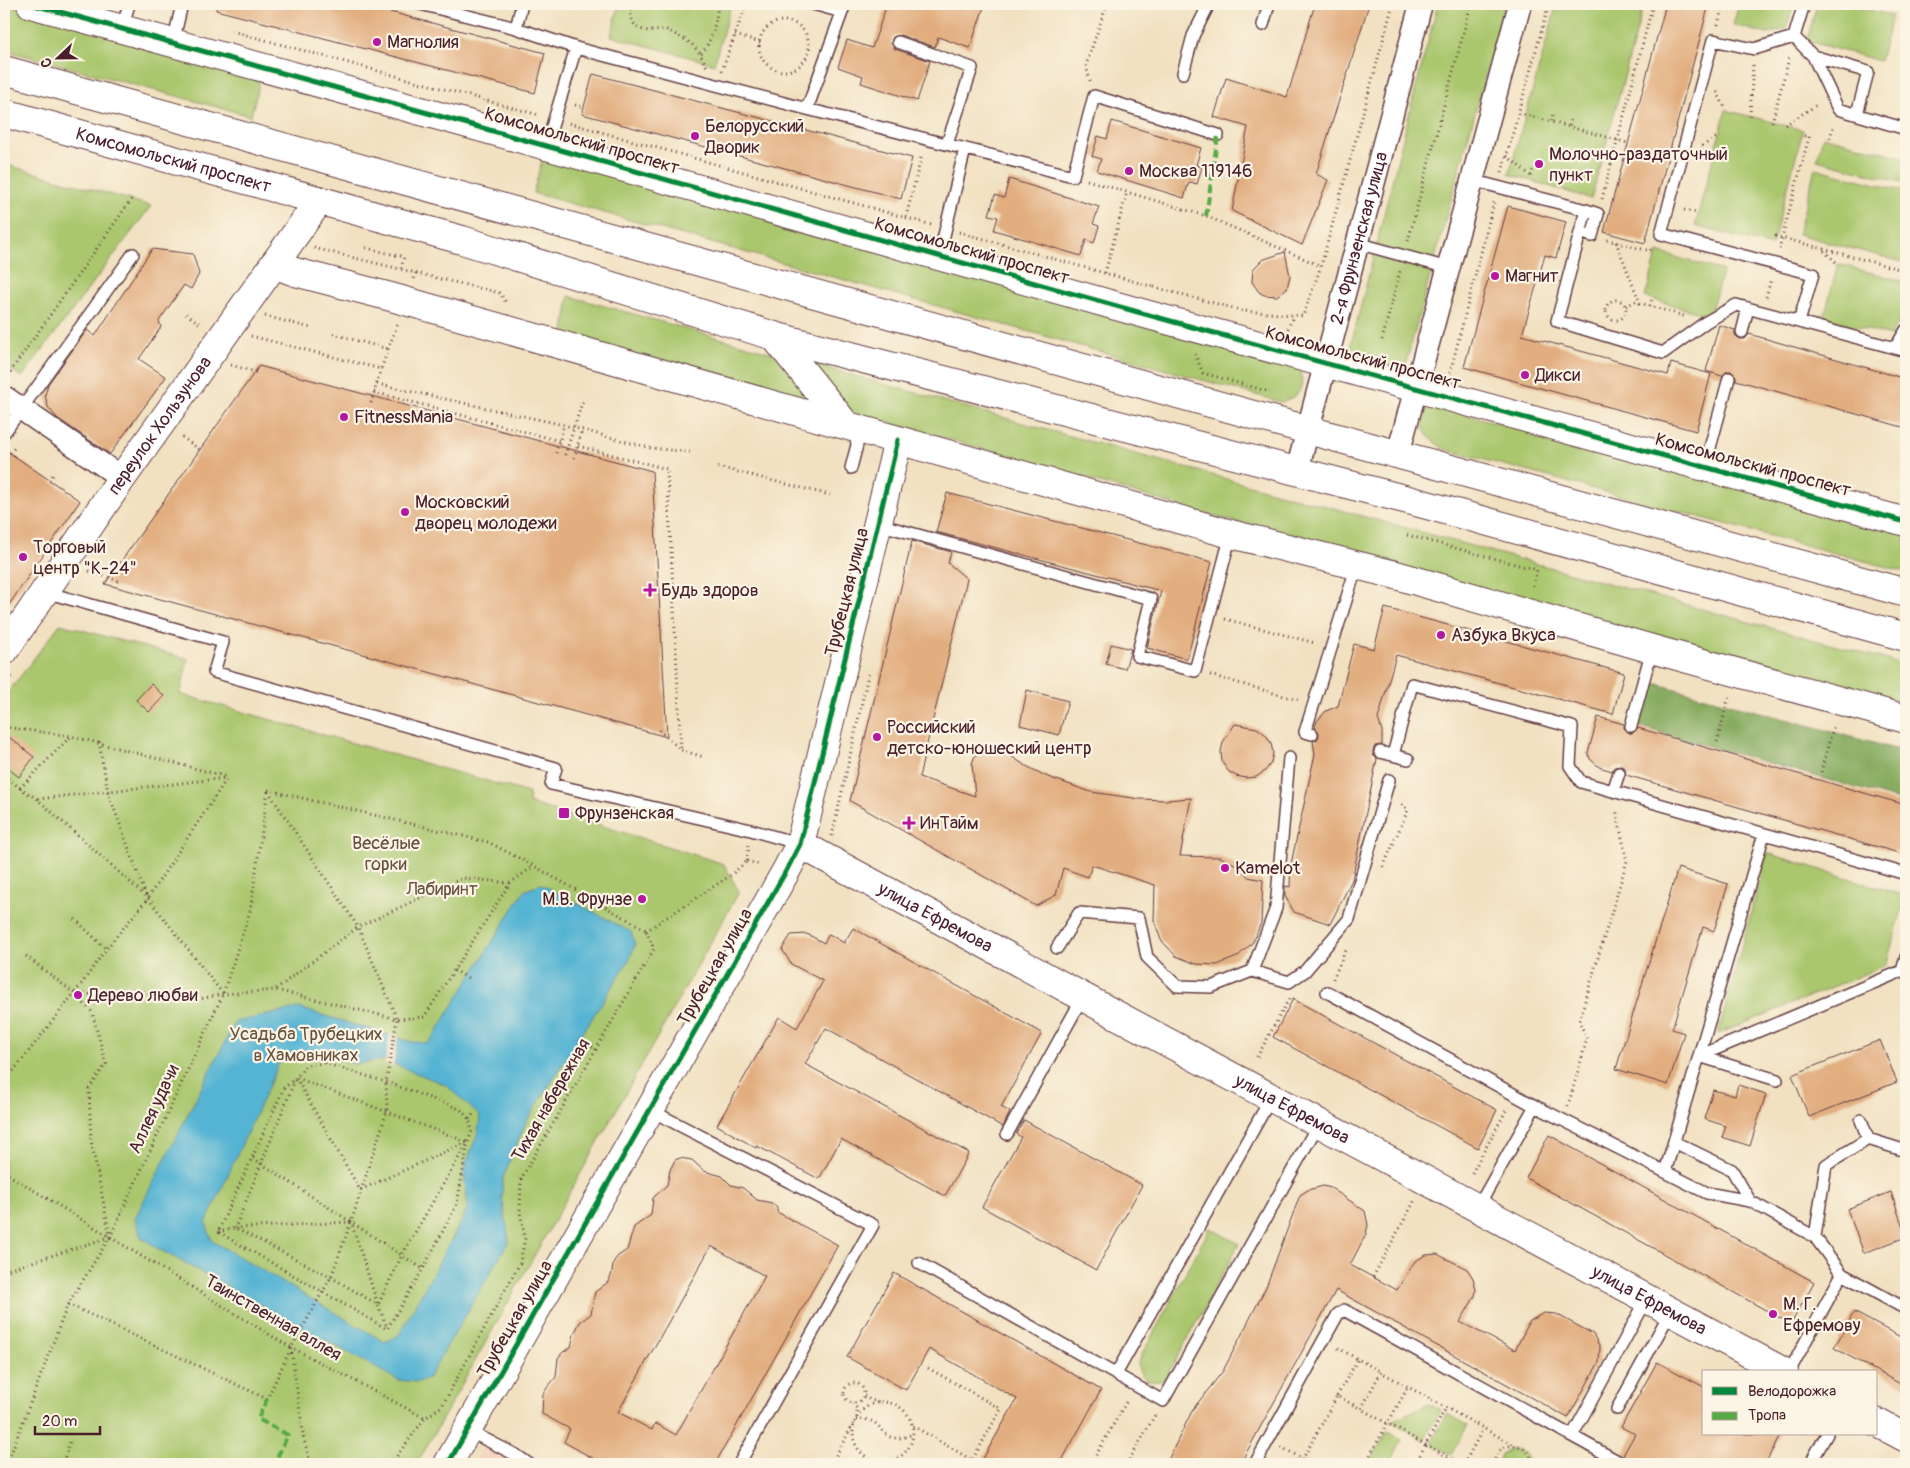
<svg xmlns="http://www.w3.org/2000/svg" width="1910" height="1468" viewBox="0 0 1910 1468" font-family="Pangolin,sans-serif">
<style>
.built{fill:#f4d4bf}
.green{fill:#aac76e;stroke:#7a734c}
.forest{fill:#87ac61;stroke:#686646}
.water{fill:#54b4d3;stroke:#4f6a7f;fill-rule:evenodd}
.pier{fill:#f1e1c1}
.building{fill:#e2ae80;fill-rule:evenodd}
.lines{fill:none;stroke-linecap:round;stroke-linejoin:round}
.service-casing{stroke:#633c42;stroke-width:14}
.minor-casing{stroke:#633c42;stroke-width:25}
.tertiary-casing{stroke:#633c42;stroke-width:30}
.primary-casing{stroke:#633c42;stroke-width:30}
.path{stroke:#633c42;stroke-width:3;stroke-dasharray:1 4;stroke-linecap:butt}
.service{stroke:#fff;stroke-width:11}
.minor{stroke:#fff;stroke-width:22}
.tertiary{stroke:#fff;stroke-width:28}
.primary{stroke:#fff;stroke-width:28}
.quiet{stroke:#57aa44;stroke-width:4;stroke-dasharray:8 4;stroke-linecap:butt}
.cycleway-casing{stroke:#fcf5e5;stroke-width:8}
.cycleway{stroke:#00873e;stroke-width:5}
.poi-dot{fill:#b5179e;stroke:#fcf5e5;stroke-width:2}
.labels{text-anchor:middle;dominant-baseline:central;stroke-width:4.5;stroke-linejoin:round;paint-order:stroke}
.poi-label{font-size:18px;fill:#4a1f2b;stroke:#fcf5e5;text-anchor:start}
.street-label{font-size:18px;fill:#4a1f2b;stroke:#fcf5e5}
.park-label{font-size:18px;fill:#67513f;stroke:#fcf5e5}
</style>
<rect width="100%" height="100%" fill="#fcf5e5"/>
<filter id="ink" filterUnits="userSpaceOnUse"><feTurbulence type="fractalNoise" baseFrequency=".02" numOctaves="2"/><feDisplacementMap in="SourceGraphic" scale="10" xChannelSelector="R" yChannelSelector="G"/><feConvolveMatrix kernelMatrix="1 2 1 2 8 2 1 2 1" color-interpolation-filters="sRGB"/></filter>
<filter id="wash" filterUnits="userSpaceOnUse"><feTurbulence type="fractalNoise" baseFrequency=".0096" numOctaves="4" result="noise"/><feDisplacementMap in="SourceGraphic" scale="20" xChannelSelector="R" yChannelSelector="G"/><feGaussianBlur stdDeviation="1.12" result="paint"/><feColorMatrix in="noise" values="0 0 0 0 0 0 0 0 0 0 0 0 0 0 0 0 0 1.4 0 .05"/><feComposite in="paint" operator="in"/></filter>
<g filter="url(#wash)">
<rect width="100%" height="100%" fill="#f1e1c1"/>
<!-- built -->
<path class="built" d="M484 1444 521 1464H474Z"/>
<!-- green -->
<path class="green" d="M4 4 261 75 251 116 4 50Z
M619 4H731L714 64 611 36Z
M1438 4H1505L1406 363C1380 369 1370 367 1350 349L1415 91Z
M1557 4H1644L1591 199 1509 174Z
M1739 4H1794L1786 29 1767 34 1733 25Z
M1817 4H1848L1892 16 1880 61 1807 41Z
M1726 110 1803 130 1772 246 1695 226Z
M1823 136 1906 158V183L1817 160Z
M544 153 1298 364C1306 382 1302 398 1281 402L533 193Z
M4 164 151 206 22 377 4 365Z
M1815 168 1906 192V263L1798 234Z
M1658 252 1723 271 1709 316 1645 297Z
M1838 264 1906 282V311L1890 336 1824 317Z
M569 296 1037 427 1906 665V707L1221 518 934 435 563 338Z
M1429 405 1906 529V572L1444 449C1424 435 1418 430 1429 405Z
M60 624 188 659 180 694 529 793V803L724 864 739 892 417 1464H4V698Z
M1767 853 1906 896 1886 965 1718 1034Z
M1210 1228 1239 1244 1166 1378C1152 1387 1140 1378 1137 1364Z
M1429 1404 1441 1410 1424 1440 1391 1421Z
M1447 1414 1468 1425 1451 1455 1431 1443Z
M1387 1431 1402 1440 1389 1464H1369Z
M1511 1449C1521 1449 1528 1454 1529 1464H1497L1501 1454Z"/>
<!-- forest -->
<path class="forest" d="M1650 682 1906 752V802L1638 726Z"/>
<!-- water -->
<path class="water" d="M541 884 631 932 635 945 629 960 526 1122 503 1178 502 1196 509 1241 429 1377 418 1382 398 1380 157 1248 141 1237 135 1218 235 1022 299 1008 412 1042 428 1043 434 1036 524 891ZM305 1051 330 1056 355 1064 384 1060 446 1085 480 1116 478 1132 467 1161 464 1175 468 1205 463 1219 399 1335 385 1342 212 1241 206 1223 279 1063 290 1053Z"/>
<!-- pier -->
<path class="pier" d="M390 1034 398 1035 393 1067 385 1064Z"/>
<g id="blocks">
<!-- building -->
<path class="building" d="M217 4H360L545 53 535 93 216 10Z
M887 4H985L970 48 938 37 935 47 900 35 893 37 891 43 895 49 930 61 917 101 861 83 863 76 838 67 847 40 872 48Z
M1315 4H1369L1316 174 1328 180 1302 245 1232 211 1248 127 1214 117 1226 78 1287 97Z
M1666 4H1709L1645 243 1604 232Z
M593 74 912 158 901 199 582 114Z
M1112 121 1201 148 1196 165 1202 167 1197 184 1189 182 1184 198 1097 171 1101 159 1092 156 1098 136 1107 139Z
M1009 179 1099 207 1093 224 1099 226 1094 243 1086 240 1081 256 994 230 998 217 989 215 995 195 1004 198Z
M1508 206 1566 222 1556 258 1545 255 1522 335 1668 375 1671 363 1711 374 1696 431 1464 367Z
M152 249 193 254 199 274 191 289 184 285 159 321 161 327 139 359 166 377 110 454 57 418 48 407 45 395 48 384 87 330 95 336Z
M1285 252 1290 276 1287 288 1277 296 1264 295 1259 292 1252 282 1253 269 1262 260Z
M1719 325 1735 330V335L1740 339H1745L1749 334 1906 379V428L1736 380V376L1731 371H1727L1722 376 1706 371Z
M259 366 652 471 667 737 105 584Z
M4 449 80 501 4 612Z
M947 493 1212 562 1187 659 1147 648 1161 591 936 532Z
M912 541 951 552 948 563 967 579 919 777 975 796 972 764 974 758 978 752 992 748 1000 749 1026 766 1048 777 1091 792 1140 799 1166 800 1191 798 1180 856 1220 857 1239 866 1248 877 1263 880 1261 923 1253 942 1237 957 1217 965 1196 964 1176 956 1161 940 1154 920 1155 885 1092 865 1088 877 1063 868 1056 895 1036 906 850 801Z
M1385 608 1624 673 1613 714 1396 655 1378 719 1382 731V745L1375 746 1373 751V755L1377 759 1352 880 1330 924 1294 912 1285 896V886L1290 887 1291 864 1315 754 1313 741 1317 740 1319 736V732L1315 727 1317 721 1326 711 1338 706 1354 644 1374 649Z
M1111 644 1131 649 1125 669 1106 664Z
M151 684 164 696 149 712 136 700Z
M1027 690 1068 701 1059 735 1020 725Z
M1598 717 1624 724V728L1629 733H1633L1638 728 1906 805V855L1626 775 1625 768 1621 766 1614 767 1612 771 1599 767 1590 759 1588 753Z
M1235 724 1257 728 1265 734 1271 743 1273 753 1271 763 1265 771 1256 777 1246 778 1236 776 1228 771 1222 762 1221 752 1223 742Z
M4 733 34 757 19 777 4 765Z
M1678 868 1728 884 1714 931 1703 927 1672 1029 1684 1033 1668 1085 1616 1069Z
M853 928 1042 1033 1001 1107 1010 1112 1003 1127 826 1028 805 1064 969 1153 945 1196 841 1139 819 1179 757 1146 756 1148 717 1125 779 1017 797 1028 823 981 791 964 782 949 791 935 807 934 824 943 829 934 844 943Z
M1293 999 1497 1110 1478 1148 1273 1037Z
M1880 1040 1897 1082 1809 1117 1792 1075Z
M1738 1085 1766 1094 1750 1146 1722 1137 1726 1126 1704 1119 1713 1090 1735 1096Z
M1024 1120 1142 1185 1096 1270 982 1207 1021 1137 1016 1134Z
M1549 1135 1814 1282 1791 1324 1526 1178Z
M680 1158 692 1160 704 1171 722 1176 731 1185 743 1188 757 1200 772 1203 777 1208V1212L838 1245 715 1464H603L564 1442 570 1429 542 1414 543 1394 547 1388 556 1377 558 1358 563 1352 571 1347 574 1334 580 1322 591 1314 595 1292 608 1282 611 1276 614 1261 618 1256 627 1250 634 1227 651 1215 653 1198 667 1185 670 1170 675 1160ZM711 1246 765 1276 676 1435 655 1423 652 1430 618 1412Z
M1323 1186 1331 1188 1365 1211 1368 1225 1366 1234 1350 1265 1397 1290 1415 1261 1426 1255 1437 1254 1467 1269 1473 1278 1476 1290 1475 1296 1460 1322 1515 1350 1530 1321 1544 1313 1556 1314 1593 1334 1600 1347 1599 1362 1568 1418 1336 1290 1240 1464H1166L1193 1409 1223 1371 1266 1287 1300 1195 1308 1190Z
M1891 1192 1906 1237 1864 1253 1847 1209Z
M894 1273 1101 1390 1060 1464H980L1017 1399 929 1349 906 1390 847 1357Z
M1854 1312 1906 1340V1387L1834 1348Z
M1657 1362 1704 1387V1434H1781L1765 1464H1640L1623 1455 1635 1434 1621 1427Z"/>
</g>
</g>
<g filter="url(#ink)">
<use href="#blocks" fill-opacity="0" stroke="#633c42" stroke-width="1"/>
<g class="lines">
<!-- service casing -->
<g class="service-casing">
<path id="service" d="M420 4 516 28 576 48 807 109 1073 176 1094 96 1218 135
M813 4 842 12
M1263 25 1269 4
M516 28 522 4
M122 29 129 4
M1794 37 1804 4
M898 42 972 68 947 144
M173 43 182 4
M1813 56 1868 72 1857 114
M1183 73 1193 36 1209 4
M807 109 845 4
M546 146 576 48
M1471 180 1586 210 1557 321 1663 353 1706 322 1736 305 1906 351
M1580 232 1592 236 1598 214 1586 210
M1357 243 1448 268
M939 256 965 149
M1799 322 1813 274 1661 234 1713 40 1754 49 1794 37 1813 56 1838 109 1906 129
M1742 332 1748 308
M1895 348 1906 330
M4 433 133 254
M1705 466 1729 378
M851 468 857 445 855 429
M878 524 1151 599 1137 656 1195 671 1231 534
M45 592 223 642 214 672 556 768 551 784 751 830 800 844
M1631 726 1652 649
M1312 734 1305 732 1357 565
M1380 752 1408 759
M1393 755 1412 684 1572 727 1570 766 1581 782 1906 874
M1613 791 1619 773
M1057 948 1079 913 1139 918 1147 957 1177 986 1211 987 1252 971 1289 982 1305 971 1349 919 1389 780
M1252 971 1276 908 1289 758
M1327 992 1535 1106 1707 1193 1750 1201 1815 1237 1842 1274 1906 1309
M1699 1056 1902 971 1906 957
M1699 1056 1777 1080
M650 1110 873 1225 739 1464
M1861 1120 1868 1139
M1007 1134 1083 997
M1674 1142 1732 1170 1750 1201
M1665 1172 1764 834
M1478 1207 1535 1106
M1815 1237 1826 1165 1868 1139 1906 1151
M919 1263 1163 1401 1319 1123
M1789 1372 1842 1274
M1116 1374 1271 1098
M1617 1409 1671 1311
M467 1430 516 1455 529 1464
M1255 1464 1338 1314 1344 1310 1572 1436
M1623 1464 1572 1436 1647 1299
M1810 1464 1827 1434"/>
</g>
<!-- minor casing -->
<g class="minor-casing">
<g id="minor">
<path d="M4 397 122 478"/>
<path d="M1398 454 1520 4"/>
<path id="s1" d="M1297 471 1421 4"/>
</g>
</g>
<!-- tertiary casing -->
<g class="tertiary-casing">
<g id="tertiary">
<path d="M31 4 468 124 1145 314 1906 522"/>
<path d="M274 264 295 272 391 297 1231 534 1396 575 1652 649 1906 719"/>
<path d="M774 336 846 425"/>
<path id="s2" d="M4 651 122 478 319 201"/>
<path id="s3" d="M800 844 1083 997 1784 1372"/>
<path d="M1876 1422 1906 1438"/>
<path d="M448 1464 786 871 800 844 898 440"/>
</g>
</g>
<!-- primary casing -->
<g class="primary-casing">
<g id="primary">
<path d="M4 70 1308 430 1906 593"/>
<path id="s4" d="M4 113 462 240 774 336 1416 502 1906 637"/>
</g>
</g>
<!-- path -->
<path class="path" d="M632 4C626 28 644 35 665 29 688 41 695 42 707 67
M4 19 12 21
M759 46a25 25 0 1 1 50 0a25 25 0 1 1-50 0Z
M1718 25 1723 4
M232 31 539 115
M735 35 760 42
M701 53C710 47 719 15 717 4
M722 71 746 4
M1090 81 1086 65 1107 4
M1717 92 1726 110
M575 105 584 107
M1519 113 1628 143
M1750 116 1753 64
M1551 121 1554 112
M1772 122 1790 55
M569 123 932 225
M1785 125 1818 104
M1569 126 1571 117
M1830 138 1834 124
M1702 146 1719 136
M1507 156 1531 176
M4 168 5 166
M1502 172 1549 4
M1531 176 1533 169
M1087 180 1206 216 1321 266
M1602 199 1653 4
M1684 210 1698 213
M906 217 922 154
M959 232 1154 287
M1775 236 1906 271
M1607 240 1650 251 1652 246
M1408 241 1471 4
M1616 242 1640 303 1687 317
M314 248 416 273 414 279
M366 248 404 257 401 269
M1779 249 1809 137 1801 135
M1824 251 1838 264
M1900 270 1901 262
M416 273 500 293 507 304
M1105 273 1127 192
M1154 287 1244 311 1303 316 1321 266 1393 4
M1766 297 1771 279
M1606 310a10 10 0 1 1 20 0a10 10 0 1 1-20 0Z
M1626 306 1638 300
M1650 306 1652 299
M186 314 202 325
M265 316 311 328
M1288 329 1293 316
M333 334 388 349
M251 336 381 369 398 323
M1382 340 1400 271
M1195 354 1203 373 1270 392
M231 365 259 373
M4 370 8 375 133 197
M1450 373 1494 202
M377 384 564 425 650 448 690 452
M374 392 560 441
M371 403 381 369
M182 437 200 450
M578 446 667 469 681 750
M10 453 16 446
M556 453 564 425
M565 455 583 400
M574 458 582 429
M718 467 830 495
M49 480 55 472
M1407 535 1537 570 1532 589
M89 571 119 581
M651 590 672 589
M1225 619 1315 643
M1210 675 1298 700
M4 685 13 674
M4 727 71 736 228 777
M659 730 681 750 704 757
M99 742 108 792 147 898
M1717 742 1729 696
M1821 772 1834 724
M4 775 20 788 37 799 148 898 223 994
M20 788 71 736
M268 790 488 842 534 866 646 930
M268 791 358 927 397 1019
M38 799 226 778
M832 836 869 671
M747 861 749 844
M747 861 761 865
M1383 867 1408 810 1400 802
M75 919 106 949
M646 931 731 875 747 861
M26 956 74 993 92 1012 106 1064 89 1089 91 1140 110 1236
M454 970 470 979
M1333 979 1346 950
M276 989 358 927 463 878 510 883
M74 993 100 995 137 989 149 993 195 1000 223 994 276 990 397 1019 424 1017 510 883 534 866
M579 1039 596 1049
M1257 1057 1289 999
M324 1063 386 1082 460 1109 469 1119 472 1131 468 1142 457 1204 423 1269 387 1329 218 1232 284 1088 296 1078 306 1065Z
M296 1078 360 1190 467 1142
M297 1078 467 1142
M295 1080 235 1228 351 1222 378 1305 402 1255 466 1145
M4 1083 83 982 106 949 145 902 228 777
M1568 1106 1587 1039 1579 1021 1627 861 1616 809
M469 1119 475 1112
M253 1158 423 1269
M4 1172 283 1343 425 1418
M1472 1173 1508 1107
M218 1232 235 1228 331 1277 378 1305 387 1327
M4 1271 110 1237
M1373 1277 1415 1200
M68 1304 267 1399 291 1348 331 1277 351 1222 387 1111 386 1082 397 1019
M291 1348 304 1440 311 1464
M1338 1348 1381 1372
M928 1368 1001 1409 970 1464
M844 1393a10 10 0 1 1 20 0a10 10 0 1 1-20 0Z
M864 1396 870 1400 879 1402
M1337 1396 1358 1359
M853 1432a30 30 0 1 1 60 0a30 30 0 1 1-60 0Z
M853 1403 857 1409V1418
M856 1420C888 1414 876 1450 913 1434
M913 1426 972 1460
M1281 1447 1303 1459 1326 1464
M63 1462 70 1442
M7 1464 68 1304 110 1237 223 994 250 911 268 790
M32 1464 36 1461 63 1462 66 1464
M391 1464 425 1418 442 1406 520 1263 525 1238 520 1212 521 1179 654 949 646 931
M831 1464 854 1423
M860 1464 865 1455
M1091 1464 1128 1399
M1127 1464 1155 1415
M1300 1464 1337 1396 1361 1409
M1365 1464 1408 1387
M1415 1464 1446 1408
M1461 1464 1361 1409 1381 1372 1514 1445
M1464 1464 1483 1429
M1494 1464C1496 1439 1530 1440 1532 1464"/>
<!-- service -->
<use href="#service" class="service"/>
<!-- minor -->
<use href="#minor" class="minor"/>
<!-- tertiary -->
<use href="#tertiary" class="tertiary"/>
<!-- primary -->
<use href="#primary" class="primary"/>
<!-- quiet -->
<path class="quiet" d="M1206 216 1218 135
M267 1399 258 1419 288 1435 274 1464"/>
<!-- cycleway casing -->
<g class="cycleway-casing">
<path id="cycleway" d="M31 4 468 124 1145 314 1906 522
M448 1464 786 871 800 844 898 440"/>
</g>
<!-- cycleway -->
<use href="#cycleway" class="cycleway"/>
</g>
</g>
<!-- markers -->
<g class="poi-dot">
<circle cx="377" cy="42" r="5"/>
<circle cx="695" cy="136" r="5"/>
<circle cx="1539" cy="164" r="5"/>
<circle cx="1129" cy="171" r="5"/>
<circle cx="1495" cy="276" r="5"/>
<circle cx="1525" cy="375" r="5"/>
<circle cx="344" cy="417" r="5"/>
<circle cx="405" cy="512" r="5"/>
<circle cx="23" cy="557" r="5"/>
<path d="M647.5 582.5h5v5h5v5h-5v5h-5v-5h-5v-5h5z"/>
<circle cx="1441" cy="635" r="5"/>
<circle cx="877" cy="737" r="5"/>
<rect x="558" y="807" width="12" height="12" rx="2.5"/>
<path d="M906.5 815.5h5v5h5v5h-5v5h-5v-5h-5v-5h5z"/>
<circle cx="1225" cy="868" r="5"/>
<circle cx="642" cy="899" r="5"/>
<circle cx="78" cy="995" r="5"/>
<circle cx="1773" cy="1314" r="5"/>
</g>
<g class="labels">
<!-- poi labels -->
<g class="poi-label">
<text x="387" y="42">Магнолия</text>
<text x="705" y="126">Белорусский<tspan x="705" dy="21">Дворик</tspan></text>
<text x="1549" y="154">Молочно-раздаточный<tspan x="1549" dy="21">пункт</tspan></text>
<text x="1139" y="171">Москва 119146</text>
<text x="1505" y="276">Магнит</text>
<text x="1535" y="375">Дикси</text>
<text x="354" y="417">FitnessMania</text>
<text x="415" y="502">Московский<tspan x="415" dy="21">дворец молодежи</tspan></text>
<text x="33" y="547">Торговый<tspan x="33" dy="21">центр "К-24"</tspan></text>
<text x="661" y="590">Будь здоров</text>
<text x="1451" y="635">Азбука Вкуса</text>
<text x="887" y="727">Российский<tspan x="887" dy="21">детско-юношеский центр</tspan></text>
<text x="575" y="813">Фрунзенская</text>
<text x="920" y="823">ИнТайм</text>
<text x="1235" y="868">Kamelot</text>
<text x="632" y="899" text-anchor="end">М.В. Фрунзе</text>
<text x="88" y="995">Дерево любви</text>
<text x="1783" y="1304">М. Г.<tspan x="1783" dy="21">Ефремову</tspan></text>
</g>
<!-- street labels -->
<g class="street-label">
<text transform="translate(582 141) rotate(16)">Комсомольский проспект</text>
<text stroke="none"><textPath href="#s4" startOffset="176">Комсомольский проспект</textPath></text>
<text stroke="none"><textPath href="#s1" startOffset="241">2-я Фрунзенская улица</textPath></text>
<text transform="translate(972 251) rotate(16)">Комсомольский проспект</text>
<text transform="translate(1363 358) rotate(15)">Комсомольский проспект</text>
<text stroke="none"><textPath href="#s2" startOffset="274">переулок Хользунова</textPath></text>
<text transform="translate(1753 465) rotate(15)">Комсомольский проспект</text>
<text transform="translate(847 592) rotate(-76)">Трубецкая улица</text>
<text stroke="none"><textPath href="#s3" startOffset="154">улица Ефремова</textPath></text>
<text transform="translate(715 967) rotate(-60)">Трубецкая улица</text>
<text transform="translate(551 1100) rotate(-60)">Тихая набережная</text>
<text stroke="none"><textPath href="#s3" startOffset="559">улица Ефремова</textPath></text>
<text transform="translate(154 1109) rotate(-65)">Аллея удачи</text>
<text stroke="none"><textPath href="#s3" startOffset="964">улица Ефремова</textPath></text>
<text transform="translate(273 1318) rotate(30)">Таинственная аллея</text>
<text transform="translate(515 1319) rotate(-60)">Трубецкая улица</text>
</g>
<!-- park labels -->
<g class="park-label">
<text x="386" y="843">Весёлые<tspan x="386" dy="21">горки</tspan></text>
<text x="442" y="889">Лабиринт</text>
<text x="306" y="1034">Усадьба Трубецких<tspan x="306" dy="21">в Хамовниках</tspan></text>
</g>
</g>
<!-- margin -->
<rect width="1910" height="1468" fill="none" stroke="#fcf5e5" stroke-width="20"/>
<!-- legend -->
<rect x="1702" y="1370" width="175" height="65" fill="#fcf5e5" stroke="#b59f9b"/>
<rect x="1712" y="1387" width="25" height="8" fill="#00873e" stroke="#b59f9b"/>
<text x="1748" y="1396" font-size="15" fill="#4a1f2b">Велодорожка</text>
<rect x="1712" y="1412" width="25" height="8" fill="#57aa44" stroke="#b59f9b"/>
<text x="1748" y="1420" font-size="15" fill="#4a1f2b">Тропа</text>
<!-- north arrow -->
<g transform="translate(58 58) rotate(248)" stroke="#fcf5e5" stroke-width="4" paint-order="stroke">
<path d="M0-4L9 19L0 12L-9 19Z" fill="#4a1f2b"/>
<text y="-8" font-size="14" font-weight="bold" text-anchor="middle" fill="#4a1f2b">С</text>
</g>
<!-- scale -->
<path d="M35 1426v8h65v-8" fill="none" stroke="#4a1f2b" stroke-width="2.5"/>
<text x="42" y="1426" font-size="15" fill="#4a1f2b" stroke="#fcf5e5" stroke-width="4" paint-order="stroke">20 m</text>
</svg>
